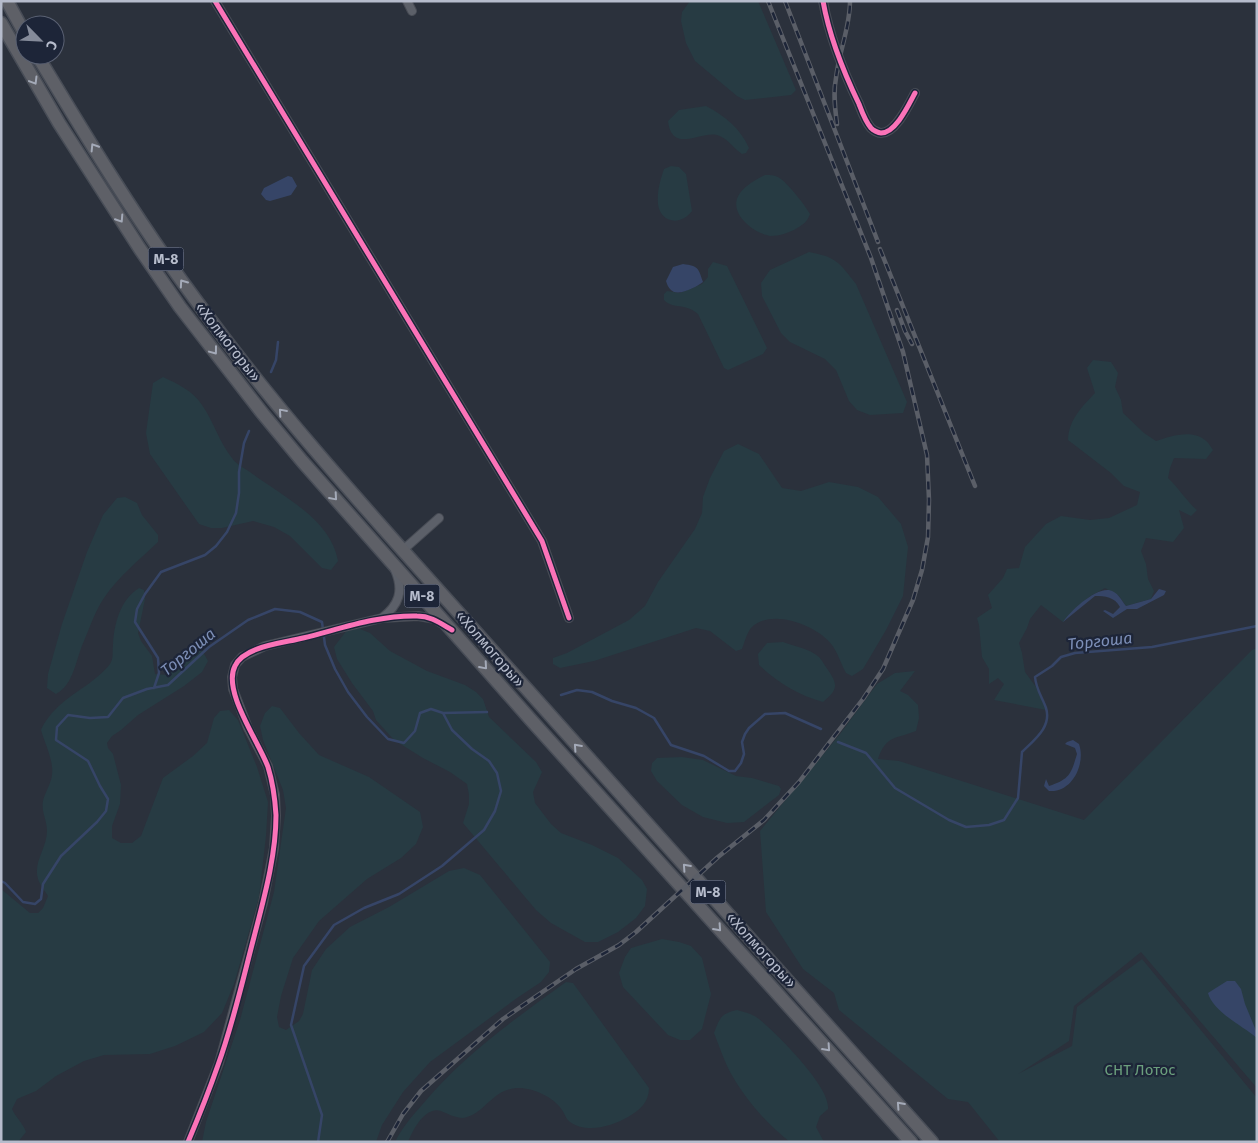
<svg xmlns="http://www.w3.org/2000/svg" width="1258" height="1143" viewBox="0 0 1258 1143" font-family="'Fira Sans',sans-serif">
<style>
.green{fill:#273b43}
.water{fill:#364567}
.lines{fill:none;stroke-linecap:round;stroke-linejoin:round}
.stream{stroke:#364567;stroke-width:2.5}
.minor-casing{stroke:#484c55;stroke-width:10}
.trunk-casing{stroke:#484d57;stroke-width:15}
.minor{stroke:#5c6069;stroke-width:8}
.trunk{stroke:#5e6067;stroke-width:12}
.rail-casing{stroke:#5a5e67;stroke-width:4.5}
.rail{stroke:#1d2538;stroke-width:2.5;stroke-dasharray:8;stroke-linecap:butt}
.cycleway-casing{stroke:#1d2538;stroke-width:8}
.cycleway{stroke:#fb73b8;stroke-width:5}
.oneway{stroke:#a4aab8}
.labels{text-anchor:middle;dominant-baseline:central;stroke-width:4.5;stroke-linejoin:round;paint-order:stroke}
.shield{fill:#1d2538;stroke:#888fa0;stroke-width:1}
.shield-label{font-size:14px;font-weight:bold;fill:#b6bccc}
.street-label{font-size:15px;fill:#b6bccc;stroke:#1d2538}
.park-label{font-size:15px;fill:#6b9f7d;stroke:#1d2538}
.water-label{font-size:16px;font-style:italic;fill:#7c8eb6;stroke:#1d2538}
</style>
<rect width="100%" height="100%" fill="#2b313c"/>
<!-- green -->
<path class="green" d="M690 1H758L796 90 791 95 745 100 737 96 695 61 686 43 681 21 682 12Z
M706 106C725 116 740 128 749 148L746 153 742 154C733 148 728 138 717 135 700 131 672 154 668 121L679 110Z
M671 166 679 167 686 174 692 211C680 227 660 222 658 204 657 191 660 181 664 169Z
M765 175C771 175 776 175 781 179 789 185 805 205 810 214 807 223 802 225 794 230 787 233 779 236 771 236 754 234 726 212 740 193 746 185 757 179 765 175Z
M809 252C836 257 839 262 856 284L907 402 903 413 870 415 857 410 849 401 836 370 825 359 790 342 781 333 762 296 761 283 770 270Z
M713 262 727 266 767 348 763 354 728 370 724 368 698 314C684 302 674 310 664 300V294L667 291 680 293 702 284 708 277V269Z
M1093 360 1111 362 1118 373 1115 387 1121 400 1123 413 1144 433 1156 441C1171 436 1191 429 1205 440 1208 442 1211 447 1213 450L1206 459 1174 458 1170 468 1168 478C1179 488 1186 501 1197 510L1191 516 1179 510 1184 528 1173 542 1146 538 1141 551 1146 564 1148 579 1154 591 1151 599 1126 606 1119 596 1105 588 1089 597 1063 622 1041 605 1030 619 1027 628 1019 643 1022 653 1025 672 1036 687 1046 710 994 700 1004 684 998 678 989 684V669L982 657 979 625 977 618 992 608 988 595 1003 578 1007 569 1019 568 1025 547 1046 524 1061 516 1090 520 1109 518 1137 505 1140 492 1124 486 1111 473 1068 440C1069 419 1082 407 1095 393L1087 368Z
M163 377C178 384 193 391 202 405 214 422 219 442 232 458 236 464 244 468 250 472 282 496 331 519 338 561L331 570 322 568 290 536 274 527 253 521 222 528H211L199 524 150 454 146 433 153 383Z
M738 444 759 454 782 488 801 491 829 482 858 487 878 497 901 524 908 547 903 596 886 630 863 669 852 676 846 673C841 664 838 653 832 645 818 626 771 607 751 628 747 633 744 643 742 649L736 651 710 631 696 628 594 661 560 668 553 664V658L567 653 629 620 645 606 658 582 695 529 702 513 703 497 710 478 724 451Z
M125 497 137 503 142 515 158 535V542C139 560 118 577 104 598 95 611 90 627 84 641 76 658 74 685 56 694L47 688 48 674 62 624 87 552 103 515 117 498Z
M139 588 144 590 145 599 138 633 141 641 152 656 155 674 167 675 196 648 202 650 208 661 202 672 184 686 138 715 121 730 112 736 107 743 108 748 113 754 121 785 120 804 112 826V838L121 843H132L141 836 163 778 193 756 207 743 214 718 220 711 229 710 238 720 257 767 268 802 266 836 259 897 234 984 222 1013 204 1032 175 1046 150 1054 104 1055 84 1061 56 1076 36 1091 17 1099 12 1109C16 1118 23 1123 26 1132L18 1142H1V889L30 913H38L43 908 48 896C45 891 40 885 38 879 33 862 47 848 47 831 47 820 41 812 43 801 45 792 51 784 52 775 54 761 45 744 41 730 50 710 69 697 87 685 95 679 104 672 110 664 114 658 112 652 113 645 114 624 120 600 139 588Z
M355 627 370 633 390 651 427 671 465 685 476 692 483 699 489 717 536 762 542 772 533 792 535 803 551 824 561 833 592 845 618 858 642 880 647 889 645 906 636 918 618 932 598 942H585L551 923 536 910 463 823 469 804V795L467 784 450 772 423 758 394 740 376 720 373 711 352 683 337 659 334 647 347 630Z
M783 642C794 646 810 649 819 657 822 660 825 666 828 670 839 686 837 690 823 702 798 695 778 683 759 665L758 654 767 643Z
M1257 648V1088L1141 952 1074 1006 1069 1041 1018 1074 1072 1046 1077 1007 1142 959 1257 1098V1142H1000L968 1102 948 1099 839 1010 834 993 803 969 766 912 760 831 840 734 877 684 895 673 915 671 900 691 908 695 918 705 919 718 916 731C896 739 886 735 878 759L899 761 1084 820 1252 650Z
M272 706 280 708 299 733 319 755 369 777 420 812 423 827 416 844 401 858 367 879 319 921 293 958 281 996 277 1017 279 1027 286 1030 299 1021 303 1014 312 970 326 949 350 927 389 907 449 871 464 868 480 875 550 962 549 972 541 982 517 998 430 1062 403 1092 382 1125 376 1142H202L206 1122 240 1020 274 892 286 808 283 790 263 740 260 726 265 713Z
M682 757 703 760 736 776 752 778 779 786 781 789 779 795 744 822 727 823 703 817 682 805 657 781 651 771 652 763 657 758Z
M662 939 679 942 691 946 702 958 711 994 702 1029 690 1040H680L668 1035 623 987 619 973 625 957 631 948Z
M566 982 573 983 649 1088C649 1102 640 1110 628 1117 612 1126 587 1134 570 1122 566 1119 565 1114 562 1110 554 1097 533 1088 519 1088 492 1088 485 1115 463 1118 456 1118 448 1114 441 1111 425 1106 413 1130 408 1142H395C402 1128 412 1116 422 1105 462 1056 515 1019 566 982Z
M737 1010C744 1012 753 1014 759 1019 776 1033 831 1087 828 1109L820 1116 816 1127 824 1142H790C769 1126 746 1100 733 1077 725 1064 720 1048 714 1033 720 1018 720 1014 737 1010Z"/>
<!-- water -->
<path class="water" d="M288 176 292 177 297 186 291 195 270 201 266 200 261 194 264 188Z
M683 264C699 266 698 268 703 282 696 287 677 298 670 289 668 287 667 284 666 281L673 267Z
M1159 589 1166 591 1164 595 1137 609H1127L1113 618 1103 611 1105 610 1113 614 1120 607C1115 597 1105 596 1095 596L1063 622C1070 611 1095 588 1109 590 1118 592 1121 600 1126 606L1151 599Z
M1073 740 1079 744C1086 764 1072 793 1049 791L1044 786 1046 779 1049 786C1070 779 1071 774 1077 754L1075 748 1065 744 1067 742Z
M1227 981H1235L1241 989 1245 1004 1257 1033V1038C1243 1026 1213 1012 1208 993Z"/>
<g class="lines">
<!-- stream -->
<path class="stream" d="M271 372 276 360 278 342
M154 688 159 673 158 658 135 622 137 609 145 594 161 572 205 555 216 546 227 532 236 513 239 493V472L244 443 249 431
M561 695 577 690 592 692 612 701 636 708 654 718 671 745 704 756 729 771H735L741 763 744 754 742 742 745 734 749 728 765 714 785 713 821 729
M838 742 866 753 895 788 949 820 966 827 989 825 1004 820 1018 798 1022 752C1034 740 1052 727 1046 708 1042 697 1036 689 1035 677L1052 666 1061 657 1075 653 1152 647 1257 626
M1 881 5 883 23 902 35 904 41 899 43 884 61 856 97 822 106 811 108 799 100 786 88 761 56 740 57 727 68 715 90 718 108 717 123 698 147 689 168 685 209 647 248 620 275 609 300 612 322 622 325 645 335 669 348 692 367 717 388 739 404 743 415 731 420 713 431 709 443 713 487 712
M318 1142 322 1115 291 1025 304 966 334 925 364 908 399 894 442 866 484 830 495 811 501 791 497 773 489 761 472 749 452 730 443 713"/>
<!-- minor casing -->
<g class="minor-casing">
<path id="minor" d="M215 1 542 541 569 618
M407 1 412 11
M823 1C829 35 844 73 859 104 862 112 865 121 871 128 873 130 878 133 881 133 896 133 909 104 915 93
M403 550 439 518
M382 618C399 605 404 591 395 570
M188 1142 219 1063 263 903 274 848 276 816 275 795 268 766 248 728 233 689 232 677 235 665 242 657 265 646 382 618 418 616 435 619 441 623"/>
</g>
<!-- trunk casing -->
<g class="trunk-casing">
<path id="trunk" d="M7 1 25 34
M1 23 59 123 140 249 180 307 263 414 302 461 531 720 911 1142
M37 55C87 138 137 221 195 299 283 420 384 529 483 640 632 808 783 974 932 1142"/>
</g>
<!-- minor -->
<use href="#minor" class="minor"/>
<!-- trunk -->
<use href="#trunk" class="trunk"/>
<!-- rail casing -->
<g class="rail-casing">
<path id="rail" d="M785 1 878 242
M837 124C835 109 833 93 836 78 839 51 850 28 850 1
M880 249 975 486
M897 310 905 331 912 344
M387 1142 403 1114 421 1091 503 1019 576 969 619 945 636 932 718 857 764 820 799 782 863 699 883 669 913 600 922 570 928 537 929 500 927 455 903 352 871 258 768 1"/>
</g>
<!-- rail -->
<use href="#rail" class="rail"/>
<!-- cycleway casing -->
<g class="cycleway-casing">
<path id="cycleway" d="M215 1 542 541 569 618
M823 1C829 35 844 73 859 104 862 112 865 121 871 128 873 130 878 133 881 133 896 133 909 104 915 93
M188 1142C199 1116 209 1091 218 1065 233 1024 243 979 254 937 264 898 276 856 276 815 275 799 273 783 268 767 259 742 222 691 235 666 244 646 284 643 303 638 340 629 378 615 417 616 431 616 440 623 452 630"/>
</g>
<!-- cycleway -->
<use href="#cycleway" class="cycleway"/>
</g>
<!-- one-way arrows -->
<defs><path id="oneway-chevron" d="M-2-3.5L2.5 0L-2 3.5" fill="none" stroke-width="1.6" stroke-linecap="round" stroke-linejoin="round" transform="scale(1.25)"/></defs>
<g class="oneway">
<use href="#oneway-chevron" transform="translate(34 81) rotate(59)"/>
<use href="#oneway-chevron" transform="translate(94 147) rotate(-122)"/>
<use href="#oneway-chevron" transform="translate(120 219) rotate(57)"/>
<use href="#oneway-chevron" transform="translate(183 283) rotate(-125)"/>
<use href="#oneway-chevron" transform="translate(214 351) rotate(53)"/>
<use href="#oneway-chevron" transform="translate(282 412) rotate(-131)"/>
<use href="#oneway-chevron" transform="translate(334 497) rotate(49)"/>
<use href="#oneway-chevron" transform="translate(484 666) rotate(49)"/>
<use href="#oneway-chevron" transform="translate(577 747) rotate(-132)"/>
<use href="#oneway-chevron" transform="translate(686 867) rotate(-132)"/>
<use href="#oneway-chevron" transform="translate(718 928) rotate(48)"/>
<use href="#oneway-chevron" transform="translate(827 1048) rotate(48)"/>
<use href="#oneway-chevron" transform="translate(900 1105) rotate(-132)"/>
</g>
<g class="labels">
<!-- shield labels -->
<g class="shield">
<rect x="148.5" y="247.5" width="35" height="23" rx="4"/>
<rect x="404.5" y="584.5" width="35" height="23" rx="4"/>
<rect x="690.5" y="880.5" width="35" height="23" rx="4"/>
</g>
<g class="shield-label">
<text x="166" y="259">М-8</text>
<text x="422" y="596">М-8</text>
<text x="708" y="892">М-8</text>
</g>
<!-- street labels -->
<g class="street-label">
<text transform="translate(228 342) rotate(52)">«Холмогоры»</text>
<text transform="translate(490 649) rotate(49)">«Холмогоры»</text>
<text transform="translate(761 950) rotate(48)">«Холмогоры»</text>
</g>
<!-- park labels -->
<g class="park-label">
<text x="1140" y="1070">СНТ Лотос</text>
</g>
<!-- water labels -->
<g class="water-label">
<text transform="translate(1100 641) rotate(-6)">Торгоша</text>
<text transform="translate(188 652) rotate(-39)">Торгоша</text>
</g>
</g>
<!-- border -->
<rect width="1258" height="1143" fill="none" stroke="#b6bccc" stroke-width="5"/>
<!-- north arrow -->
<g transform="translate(40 40) rotate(114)"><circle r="24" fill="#1d2538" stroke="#5a6173"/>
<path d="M0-4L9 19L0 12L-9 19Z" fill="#858b9a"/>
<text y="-8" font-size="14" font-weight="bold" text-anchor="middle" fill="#b6bccc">С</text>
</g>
</svg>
